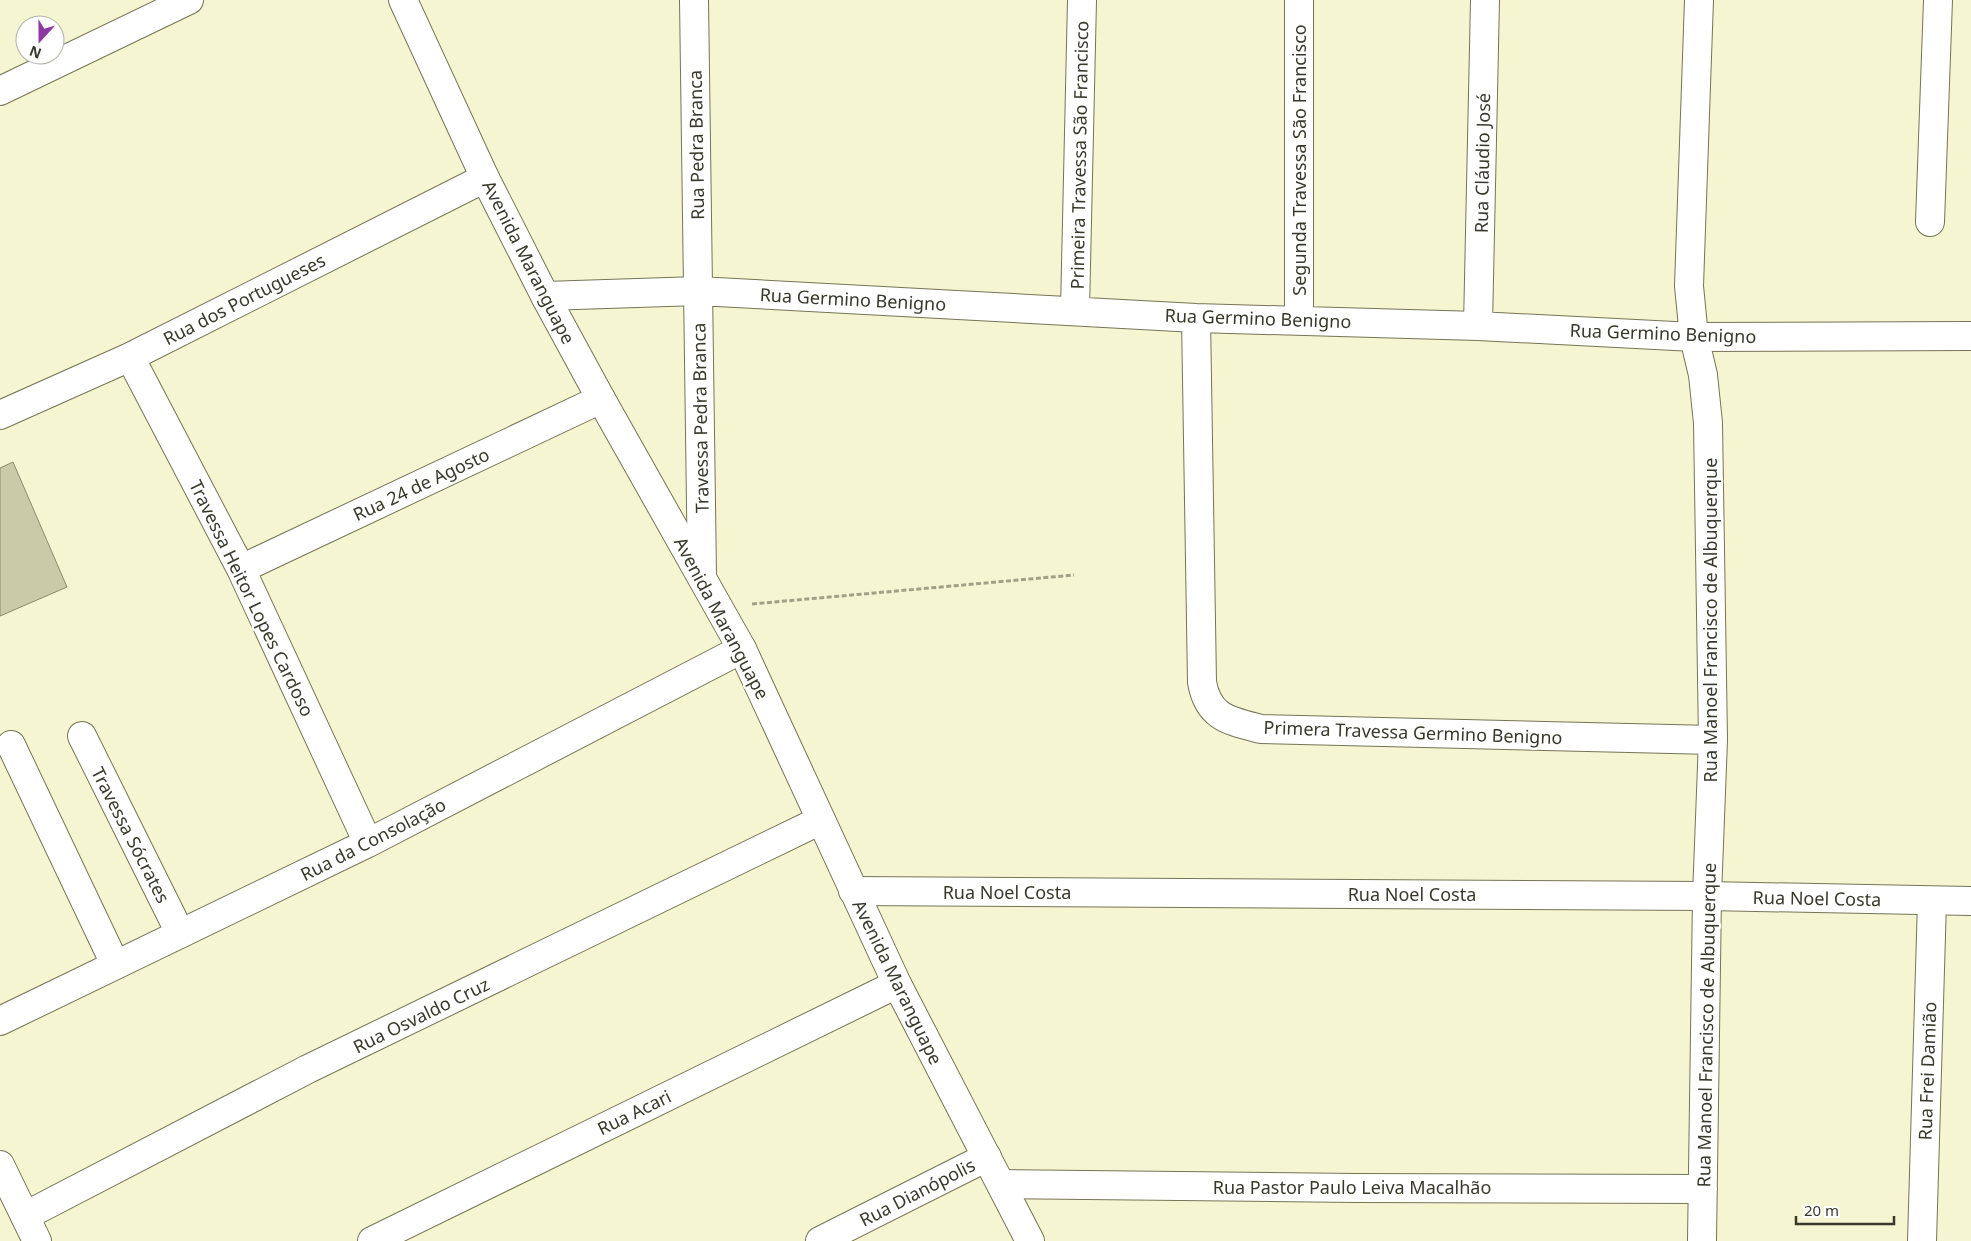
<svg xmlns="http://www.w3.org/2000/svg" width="1971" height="1241" viewBox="0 0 1971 1241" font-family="'Noto Sans',sans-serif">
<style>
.building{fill:#cbcaa8;stroke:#8a896a}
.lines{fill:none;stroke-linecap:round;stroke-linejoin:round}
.minor-casing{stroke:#757455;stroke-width:30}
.tertiary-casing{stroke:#757455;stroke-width:30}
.secondary-casing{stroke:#757455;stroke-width:30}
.path{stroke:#a2a187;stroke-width:3;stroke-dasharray:5 2.5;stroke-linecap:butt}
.minor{stroke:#fff;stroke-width:28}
.tertiary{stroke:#fff;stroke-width:28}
.secondary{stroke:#fff;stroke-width:28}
.labels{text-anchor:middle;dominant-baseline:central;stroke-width:4.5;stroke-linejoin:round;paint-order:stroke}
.street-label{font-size:18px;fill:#39392b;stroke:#fff}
</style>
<rect width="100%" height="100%" fill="#f6f5d2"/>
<!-- building -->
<path class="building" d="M13 462 67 587 0 616V468Z"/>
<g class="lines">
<!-- minor casing -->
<g class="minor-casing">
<path id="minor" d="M694 0 702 576
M1299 0V320
M1699 0 1689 286 1694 337 1703 375 1708 423 1713 740 1707 896 1702 1241
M0 91 189 0
M1930 222 1938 0
M545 296 698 291 1196 318 1478 326 1694 337 1971 336
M1075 310 1082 0
M1196 318 1202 682C1208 718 1230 721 1261 729L1713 740
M1478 326 1485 0
M130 357 241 569 368 843
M0 415 130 357 485 178
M241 569 601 399
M82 736 180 933
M11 745 115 964
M0 1021 368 843 742 649
M1001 1184 1355 1188 1703 1189
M25 1216 308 1069 821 820
M372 1241 897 984
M820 1241 987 1157
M1922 1241 1932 901"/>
</g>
<!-- tertiary casing -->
<g class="tertiary-casing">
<path id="tertiary" d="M853 891 1707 896 1971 901
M0 1165 37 1241"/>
</g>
<!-- secondary casing -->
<g class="secondary-casing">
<path id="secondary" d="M403 0 485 178 545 296 601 399 742 649 897 984 1030 1241"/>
</g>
<!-- path -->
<path class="path" d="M752 604 1074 575"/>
<!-- minor -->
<use href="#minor" class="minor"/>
<!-- tertiary -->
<use href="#tertiary" class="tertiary"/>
<!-- secondary -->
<use href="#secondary" class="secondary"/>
</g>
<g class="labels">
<!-- street labels -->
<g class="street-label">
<text transform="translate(696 145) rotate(-91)">Rua Pedra Branca</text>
<text transform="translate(1079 155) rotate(-89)">Primeira Travessa São Francisco</text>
<text transform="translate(1299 160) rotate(-90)">Segunda Travessa São Francisco</text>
<text transform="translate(1482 163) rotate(-89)">Rua Cláudio José</text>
<text transform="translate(529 262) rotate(63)">Avenida Maranguape</text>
<text transform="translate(244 299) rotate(-27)">Rua dos Portugueses</text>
<text transform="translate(853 299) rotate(3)">Rua Germino Benigno</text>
<text transform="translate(1258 318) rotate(2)">Rua Germino Benigno</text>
<text transform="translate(1663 333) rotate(2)">Rua Germino Benigno</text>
<text transform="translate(700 418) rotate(-91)">Travessa Pedra Branca</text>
<text transform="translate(421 484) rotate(-25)">Rua 24 de Agosto</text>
<text transform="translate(252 598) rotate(64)">Travessa Heitor Lopes Cardoso</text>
<text transform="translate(722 618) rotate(62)">Avenida Maranguape</text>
<text transform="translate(1710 620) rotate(-90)">Rua Manoel Francisco de Albuquerque</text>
<text transform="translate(1413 732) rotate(2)">Primera Travessa Germino Benigno</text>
<text transform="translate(131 835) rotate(63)">Travessa Sócrates</text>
<text transform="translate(373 839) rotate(-27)">Rua da Consolação</text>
<text x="1007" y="892">Rua Noel Costa</text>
<text x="1412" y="894">Rua Noel Costa</text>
<text transform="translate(1817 898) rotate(1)">Rua Noel Costa</text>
<text transform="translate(898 982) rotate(64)">Avenida Maranguape</text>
<text transform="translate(421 1015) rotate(-26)">Rua Osvaldo Cruz</text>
<text transform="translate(1706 1025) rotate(-89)">Rua Manoel Francisco de Albuquerque</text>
<text transform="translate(1927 1071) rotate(-88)">Rua Frei Damião</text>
<text transform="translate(634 1112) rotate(-26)">Rua Acari</text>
<text x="1352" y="1187">Rua Pastor Paulo Leiva Macalhão</text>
<text transform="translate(917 1192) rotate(-27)">Rua Dianópolis</text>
</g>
</g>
<!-- north arrow -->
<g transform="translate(40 40) rotate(201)"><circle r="24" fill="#ffffff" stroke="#b0b0aa"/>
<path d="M0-4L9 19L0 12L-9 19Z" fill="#9037a3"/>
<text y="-8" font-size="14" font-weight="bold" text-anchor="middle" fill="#39392b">N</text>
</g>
<!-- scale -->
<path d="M1796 1216v8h98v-8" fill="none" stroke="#39392b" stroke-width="2.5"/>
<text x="1804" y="1216" font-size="15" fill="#39392b" stroke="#ffffff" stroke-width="4" paint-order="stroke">20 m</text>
</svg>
